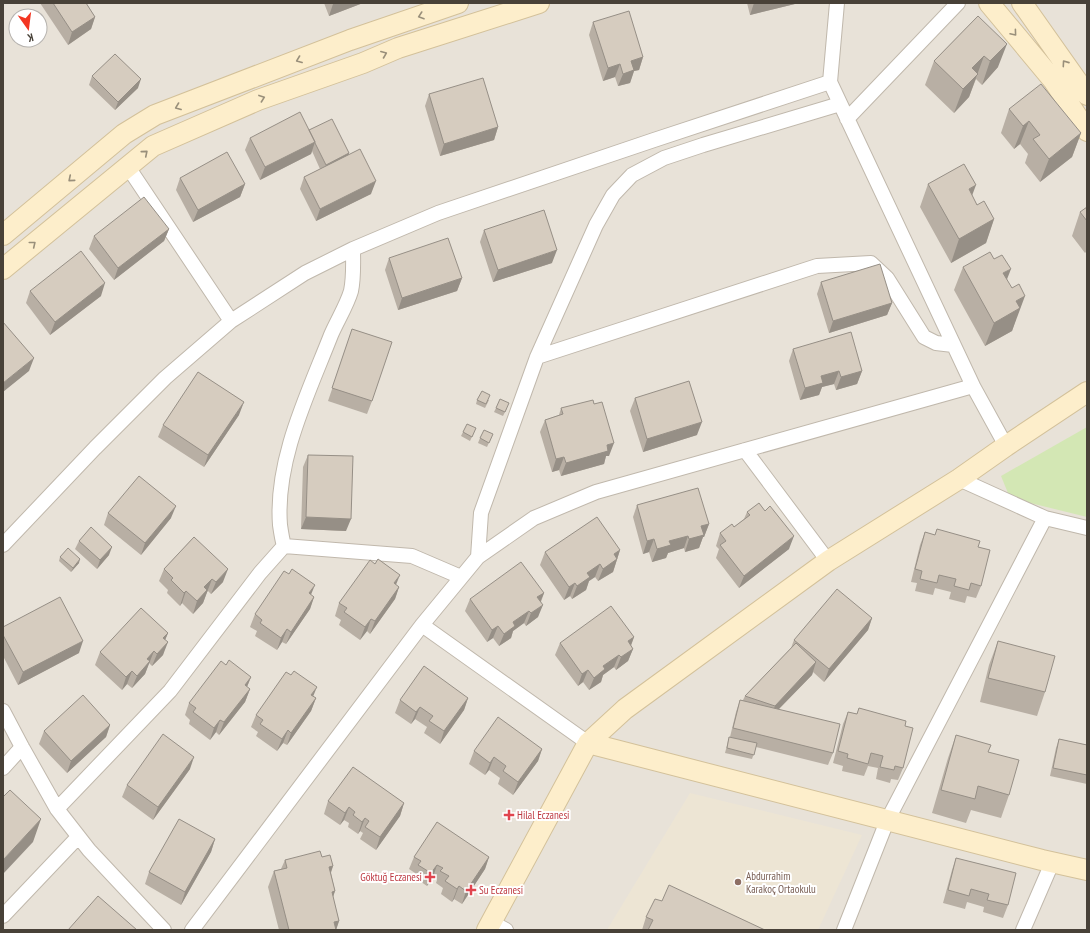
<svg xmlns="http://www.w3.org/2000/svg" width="1090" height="933" viewBox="0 0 1090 933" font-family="'PT Sans Narrow',sans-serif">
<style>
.residential{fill:#e8e2d8;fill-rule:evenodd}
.education{fill:#ede5d4}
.green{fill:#d3e7b4}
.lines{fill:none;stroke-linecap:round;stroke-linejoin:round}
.street-casing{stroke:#c0b8ac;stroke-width:16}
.secondary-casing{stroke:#d3c19a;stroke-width:22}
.street{stroke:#fff;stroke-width:14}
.secondary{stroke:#fdeecb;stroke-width:20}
.wall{fill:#b8afa4}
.shaded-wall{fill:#968f86}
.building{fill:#d6ccbf;stroke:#968f86}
.oneway{stroke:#998f7a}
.health-dot{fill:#e0444e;stroke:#fff;stroke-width:1.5}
.education-dot{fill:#8d6e63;stroke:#fff;stroke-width:1.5}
.labels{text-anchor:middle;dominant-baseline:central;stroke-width:4;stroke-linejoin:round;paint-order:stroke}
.health-label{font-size:11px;fill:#be3a42;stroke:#fff;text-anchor:start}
.education-label{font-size:11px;fill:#785e54;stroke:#fff;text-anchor:start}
</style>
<rect width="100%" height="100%" fill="#f4f0ea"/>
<!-- residential -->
<path class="residential" d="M3 3H1087V930H3ZM16 16H40V40H16Z"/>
<!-- education -->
<path class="education" d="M690 793 862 835 818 930H607Z"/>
<!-- green -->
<path class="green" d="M1087 427V517L1010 498 1001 476Z"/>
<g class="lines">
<!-- street casing -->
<g class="street-casing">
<path id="street" d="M837 3 830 82 973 386
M847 119 958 3
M128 167 231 321
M537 357 817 266 871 263 887 278 924 337 936 343 953 345
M745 450 828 561
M959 479 1045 518 1087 528
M3 545 95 448 165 378 231 321 305 273 353 249 438 213 654 140 830 82
M284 546C282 539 281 532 280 525 275 460 308 394 331 335 337 321 347 305 351 291 354 277 353 262 353 249
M478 557 481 513 537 357 596 225 613 195 632 175 664 158 703 145 840 104
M422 625 588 743
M3 711 22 747 57 809 89 850 164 930
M3 768 22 747
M57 809 170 691 260 573 284 546 412 556 461 577
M3 916 78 837
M491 922 506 930
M192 930 422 625 478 557 534 518 596 492 973 386 1006 446
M844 930 887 821 1045 518
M1023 930 1052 863"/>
</g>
<!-- secondary casing -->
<g class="secondary-casing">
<path id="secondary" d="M989 3 1053 80 1087 131
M1022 3 1087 95
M3 235 124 134 155 115 350 40 458 3
M3 269 153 146 258 100 363 63 398 48 539 3
M588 743 625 709 828 561 959 479 1006 446 1087 392
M487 930 588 743 1042 860 1087 870"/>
</g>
<!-- street -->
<use href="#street" class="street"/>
<!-- secondary -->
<use href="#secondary" class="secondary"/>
</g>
<!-- wall -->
<path class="wall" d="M40 3H86L95 17 91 29 68 45Z
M324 3H363L329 16Z
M747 3H799L750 15Z
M978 16 998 67 982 85 976 79 969 97 954 113 925 85 934 61Z
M593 22 643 57 639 70 634 71 630 83 618 86 615 77 603 81 589 35Z
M92 76 138 88 115 110 89 85Z
M429 94 498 127 494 140 440 156 425 106Z
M1009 109 1081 133 1072 157 1040 182 1025 163 1028 154 1020 144 1014 149 1001 133Z
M309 130 349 153V155L371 194 316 221 300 189 304 177 320 169 312 151 311 154 260 180 245 150 250 138Z
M180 178 245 184 240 197 193 222 176 190Z
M928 184 972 196 977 205 994 219 986 243 951 263 920 207Z
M1087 207V251L1085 253 1072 236 1080 212Z
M169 229 164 241 114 280 89 249 94 236Z
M484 230 552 263 493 282 480 242Z
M389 258 462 278 457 291 398 310 385 270Z
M994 259 1007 279 1016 319 1012 331 985 346 954 290 963 267Z
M821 282 892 303 887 315 829 333 817 294Z
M30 291 101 296 50 335 26 303Z
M348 342 372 401 367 414 328 401Z
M793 349 862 371 857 384 836 390 834 384 822 387 819 395 800 400 789 361Z
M635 398 697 435 643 452 630 411Z
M477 400H489L485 408 476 404Z
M496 408H507L503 416 494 412Z
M561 408 609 456H606L604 464 561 476 559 470 552 472 540 432 545 420 559 415Z
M239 415 204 467 158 437 163 425Z
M476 428 470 441 461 436 463 432Z
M480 438H491L487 447 478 443Z
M308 455 346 531 301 529 303 467Z
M637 505 709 524 704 537H703L699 548 685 552 684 548 668 553 666 558 652 562 649 552 643 554 633 517Z
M747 512 789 549 739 588 716 558 719 549 716 546 720 533 734 527 744 519Z
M108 513 171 518 141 555 104 525Z
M937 529 978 547 981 586 976 598 967 596 965 603 949 599 951 592 935 588 933 595 915 591 917 583 911 582 920 545 925 532 935 535Z
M194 537 223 582 211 594 208 591 207 592 203 603 193 614 182 603 180 606 167 593 168 590 159 581 164 569Z
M79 541 109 555 97 569 75 549Z
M620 550 613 572 598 581 595 577 589 581 586 590 572 599 570 596 564 600 540 565 545 552Z
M60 557 79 563 71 572 59 561Z
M396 585 399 587 395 599 370 634 367 631 360 640 339 625 341 620 335 616 339 603Z
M544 593 541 602 538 617 526 626 524 623 513 631 511 638 499 646 493 638 487 642 465 611 470 599Z
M311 595 314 597 310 609 286 644 282 642 277 650 255 636 257 631 250 627 255 614Z
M872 618 868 630 824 682 813 672 812 675 779 709 833 753 828 765 756 747 752 759 725 753 728 741 730 737 736 712 740 700H743L745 696 791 648 794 640Z
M3 627 79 653 18 685 3 656Z
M168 633 165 640 163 655 152 666 149 663 145 674 132 688 127 684 122 690 95 665 100 652Z
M634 637 631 646 633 649 628 661 616 670 614 667 603 675 601 682 589 690 583 682 578 686 555 655 560 643Z
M998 641 1045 692 1037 716 980 702 989 665Z
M226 665 251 677 247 687 250 689 245 702 219 735 216 732 210 740 189 724 190 720 185 715 189 703Z
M313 696 316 698 311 711 287 745 283 743 277 751 256 736 258 732 251 727 256 715Z
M468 698 464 710 440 744 424 733 427 727 415 719 411 724 395 713 400 700Z
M859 708 905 726 903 768 898 780 891 779 890 783 876 779 878 768 868 766 864 776 842 771 843 766 833 763 843 724 848 712 857 714Z
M110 725 106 737 67 773 39 744 44 731Z
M956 735 988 752 1009 795 1001 818 971 810 966 823 932 813 948 758Z
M1059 739 1087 745V784L1050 776 1056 748Z
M542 749 538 761 513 795 498 784 500 778 489 770 485 775 469 764 474 751Z
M190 769 153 820 122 797 127 785Z
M328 801 404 803 400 816 376 850 360 839 363 833 360 831 358 834 348 827 349 823 344 820 340 825 324 814Z
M215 839 211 852 181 905 145 884 149 872Z
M322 857 333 866 331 873 335 891 333 897 339 921 336 930H279L268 887 274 871 281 869 285 860Z
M414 857H489L485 869 462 904 454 899 452 902 441 894 443 888 436 883 437 880 433 877 427 886 414 877 415 873 409 869Z
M956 858 1008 905 1003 918 983 912 984 907 967 902 965 909 943 903 952 870Z
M662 901 765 930H642L646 917Z"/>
<!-- shaded-wall -->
<path class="shaded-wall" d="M335 3H363L329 16 333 4Z
M754 3H799L750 15Z
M95 17 91 29 68 45 72 32Z
M1007 44 998 67 982 85 990 61Z
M984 56 969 97 954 113 963 89 972 68Z
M643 57 639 70 634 71 630 83 618 86 623 74 631 61Z
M620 64 615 77 603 81 608 68Z
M141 79 138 88 115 110 118 102Z
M1029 121 1020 144 1014 149 1023 126Z
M498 127 494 140 440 156 444 144Z
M1081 133 1072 157 1040 182 1049 159Z
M315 142 311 154 260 180 265 167Z
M349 153 346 162 323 173 326 165Z
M376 181 371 194 316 221 320 209Z
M245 184 240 197 193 222 198 210Z
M976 185 967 209 969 189Z
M994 219 986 243 951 263 959 239Z
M169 229 164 241 114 280 118 268Z
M557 250 552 263 493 282 498 270Z
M1011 269 1002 292 1003 273Z
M462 278 457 291 398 310 402 298Z
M105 283 101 296 50 335 55 322Z
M1025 296 1012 331 985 346 994 323 1016 301Z
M892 303 887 315 829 333 833 321Z
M34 358 29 371 3 392V383Z
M839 371 834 384 822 387 819 395 800 400 805 388 821 376Z
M862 371 857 384 836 390 841 377Z
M244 402 239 415 204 467 208 455Z
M702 422 697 435 643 452 647 439Z
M614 443 609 456H606L604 464 561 476 566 463 607 445Z
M564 457 559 470 552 472 556 459Z
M176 506 171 518 141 555 145 543Z
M306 517 351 519 346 531 301 529Z
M709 524 704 537H703L699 548 685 552 689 539 701 526Z
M688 536 684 548 668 553 666 558 652 562 657 549 669 541Z
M794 536 789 549 739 588 744 576Z
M654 539 649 552 643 554 647 541Z
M112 547 109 555 97 569 100 560Z
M620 550 613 572 598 581 603 569 614 554Z
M80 559 79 563 71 572 73 568Z
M600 564 595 577 589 581 586 590 572 599 577 586 587 573Z
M228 569 223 582 211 594 216 582Z
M400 575 395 587 394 583Z
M212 579 203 603 193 614 197 601 204 587Z
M575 583 570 596 564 600 569 587Z
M315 585 310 597 309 593Z
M399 587 395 599 370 634 375 621Z
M186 591 182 603 180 606 184 593Z
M544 593 539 605 537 597Z
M314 597 310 609 286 644 291 632Z
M543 605 538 617 526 626 531 613Z
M529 611 524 623 513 631 511 638 499 646 504 634 513 622Z
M872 618 868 630 824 682 829 669Z
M371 619 367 631 360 640 365 627Z
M498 626 493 638 487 642 492 630Z
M287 629 282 642 277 650 281 638Z
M168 633 163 645V638Z
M634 637 629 650 628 641Z
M83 641 79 653 18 685 23 672Z
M168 642 163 655 152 666 157 654Z
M633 649 628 661 616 670 621 657Z
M154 651 145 674 132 688 137 676 147 659Z
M619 655 614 667 603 675 601 682 589 690 594 678 603 666Z
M816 662 812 675 770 718 775 706Z
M588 670 583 682 578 686 582 674Z
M132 671 127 684 122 690 126 677Z
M251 677 246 689 245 685Z
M317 687 312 699 311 695Z
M250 689 245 702 219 735 224 722Z
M316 698 311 711 287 745 291 733Z
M468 698 464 710 440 744 444 731Z
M420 707 415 719 411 724 416 712Z
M220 720 216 732 210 740 214 728Z
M110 725 106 737 67 773 71 761Z
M288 730 283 743 277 751 282 739Z
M542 749 538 761 513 795 518 782Z
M194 757 190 769 153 820 158 807Z
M494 757 489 770 485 775 490 763Z
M404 803 400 816 376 850 380 837Z
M349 807 344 820 340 825 345 813Z
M365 818 360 831 358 834 362 822Z
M41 819 33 842 3 874V860Z
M215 839 211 852 181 905 185 892Z
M489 857 485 869 462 904 466 891Z
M437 865 433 877 427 886 431 873Z
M333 866 327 883 329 867Z
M459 886 454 899 452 902 457 889Z
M335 891 329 908 332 892Z
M339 921 336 930 334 922Z"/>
<!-- building -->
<path class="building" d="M53 3H86L95 17 72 32Z
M629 11 643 57 631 61 634 70 623 74 620 64 608 68 593 22Z
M978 16 1007 44 990 61 984 56 972 68 978 74 963 89 934 61Z
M115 54 141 79 118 102 92 76Z
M483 78 498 127 444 144 429 94Z
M1041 84 1081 133 1049 159 1033 139 1040 135 1029 121 1023 126 1009 109Z
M300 112 315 142 265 167 250 138Z
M332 119 349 153 326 165 315 143V142L309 130Z
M360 149 376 181 320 209 304 177Z
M227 152 245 184 198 210 180 178Z
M964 164 976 185 969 189 977 205 984 201 994 219 959 239 928 184Z
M144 197 169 229 118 268 94 236Z
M1087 207V221L1080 212Z
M544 210 557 250 498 270 484 230Z
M448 238 462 278 402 298 389 258Z
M81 251 105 283 55 322 30 291Z
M990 252 994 259 1002 255 1011 269 1003 273 1012 288 1019 284 1025 296 1016 301 1020 308 994 323 963 267Z
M880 264 892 303 833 321 821 282Z
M3 322 34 358 3 383Z
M352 329 392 342 372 401 332 388Z
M851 332 862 371 841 377 839 371 821 376 823 383 805 388 793 349Z
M198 372 244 402 208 455 163 425Z
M689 381 702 422 647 439 635 398Z
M482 391 490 395 486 404 477 400Z
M500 399 509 403 505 412 496 408Z
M593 400 594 404 602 402 614 443 607 445 608 451 566 463 564 457 556 459 545 420 563 414 561 408Z
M467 424 476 428 472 437 463 432Z
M484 430 493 434 489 443 480 438Z
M308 455 353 456 351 519 306 517Z
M139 476 176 506 145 543 108 513Z
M698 488 709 524 701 526 704 535 689 539 688 536 669 541 671 545 657 549 654 539 647 541 637 505Z
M759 503 765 511 770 506 794 536 744 576 720 545 726 541 720 533 732 524 734 527 750 515 747 512Z
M597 517 620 550 614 554 617 559 603 569 600 564 587 573 590 577 577 586 575 583 569 587 545 552Z
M91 527 112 547 100 560 79 541Z
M937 529 980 541 978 547 990 550 981 586 971 583 969 590 954 586 956 579 939 575 937 583 920 579 922 571 915 569 925 532 935 535Z
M194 537 228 569 216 582 212 579 204 587 207 590 197 601 186 591 184 593 171 580 173 578 164 569Z
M68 548 80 559 73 568 60 557Z
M378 559 400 575 394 583 399 587 375 621 371 619 365 627 344 612 347 608 339 603 370 560 375 564Z
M521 562 544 593 537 597 543 605 531 613 529 611 513 622 515 626 504 634 498 626 492 630 470 599Z
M292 569 315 585 309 593 314 597 291 632 287 629 281 638 260 623 262 620 255 614 284 571 289 574Z
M837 589 872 618 829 669 794 640Z
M60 597 83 641 23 672 3 635V627Z
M611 606 634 637 628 641 633 649 621 657 619 655 603 666 605 669 594 678 588 670 582 674 560 643Z
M141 608 168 633 163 638 168 642 157 654 154 651 147 659 150 661 137 676 132 671 126 677 100 652Z
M998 641 1055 656 1045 692 988 678Z
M796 643 816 662 775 706 745 696Z
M229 660 251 677 245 685 250 689 224 722 220 720 214 728 193 712 196 708 189 703 221 661 226 665Z
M424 666 468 698 444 731 429 721 433 716 420 707 416 712 400 700Z
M294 671 317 687 311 695 316 698 291 733 288 730 282 739 260 724 263 720 256 715 286 672 291 675Z
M83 695 110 725 71 761 44 731Z
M740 700 840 724 833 753 733 728Z
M859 708 906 721 905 726 913 728 903 768 895 766 894 770 880 767 883 756 871 753 868 764 847 758 848 754 838 751 848 712 857 714Z
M498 717 542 749 518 782 503 771 506 766 494 757 490 763 474 751Z
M163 734 194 757 158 807 127 785Z
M956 735 991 745 988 752 1019 760 1009 795 978 786 975 799 941 790Z
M729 737 757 743 754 755 727 748Z
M1059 739 1087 745V775L1053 768Z
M353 767 404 803 380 837 365 827 369 821 365 818 362 822 353 815 355 812 349 807 345 813 328 801Z
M10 790 41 819 3 860V797Z
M179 819 215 839 185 892 149 872Z
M437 822 489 857 466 891 459 886 457 889 445 881 449 876 440 871 443 868 437 865 431 873 418 865 421 861 414 857Z
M320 851 322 857 330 855 333 866 329 867 335 891 332 892 339 921 334 922 336 930H289L274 871 287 868 285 860Z
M956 858 1016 873 1008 905 987 900 989 894 971 889 969 896 948 890Z
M669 885 765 930H648L653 920 646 917 655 899 662 901Z
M98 896 137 930H68Z"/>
<!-- one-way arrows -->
<defs><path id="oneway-chevron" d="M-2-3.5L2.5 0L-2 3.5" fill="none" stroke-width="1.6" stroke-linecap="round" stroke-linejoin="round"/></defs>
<g class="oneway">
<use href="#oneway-chevron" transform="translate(421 16) rotate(161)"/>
<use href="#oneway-chevron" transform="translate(1014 33) rotate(50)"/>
<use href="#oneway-chevron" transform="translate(384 54) rotate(-22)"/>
<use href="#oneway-chevron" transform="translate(299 60) rotate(159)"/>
<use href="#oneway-chevron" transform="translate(1065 63) rotate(-125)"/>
<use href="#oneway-chevron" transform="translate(262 98) rotate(-20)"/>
<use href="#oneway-chevron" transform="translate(178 107) rotate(159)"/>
<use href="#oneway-chevron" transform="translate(145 153) rotate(-40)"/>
<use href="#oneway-chevron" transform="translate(71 179) rotate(140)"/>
<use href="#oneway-chevron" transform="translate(33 244) rotate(-39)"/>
</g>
<!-- markers -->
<g class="health-dot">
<path d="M507 809h4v4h4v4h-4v4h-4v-4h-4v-4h4z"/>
<path d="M428 871h4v4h4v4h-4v4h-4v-4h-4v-4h4z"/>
<path d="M469 884h4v4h4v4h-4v4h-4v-4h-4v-4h4z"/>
</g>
<circle class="education-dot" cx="738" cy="882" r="4"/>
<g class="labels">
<!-- health labels -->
<g class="health-label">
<text x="517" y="815">Hilal Eczanesi</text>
<text x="422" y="877" text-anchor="end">Göktuğ Eczanesi</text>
<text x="479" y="890">Su Eczanesi</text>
</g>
<!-- education labels -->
<g class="education-label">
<text x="746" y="876">Abdurrahim<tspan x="746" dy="13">Karakoç Ortaokulu</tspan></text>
</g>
</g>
<!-- border -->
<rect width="1090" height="933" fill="none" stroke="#484138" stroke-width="8"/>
<!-- north arrow -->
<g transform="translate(28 28) rotate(166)"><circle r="19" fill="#ffffff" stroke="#b6b3af"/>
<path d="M0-3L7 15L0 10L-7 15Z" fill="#f33622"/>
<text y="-6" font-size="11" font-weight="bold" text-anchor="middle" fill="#484138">K</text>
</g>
</svg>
